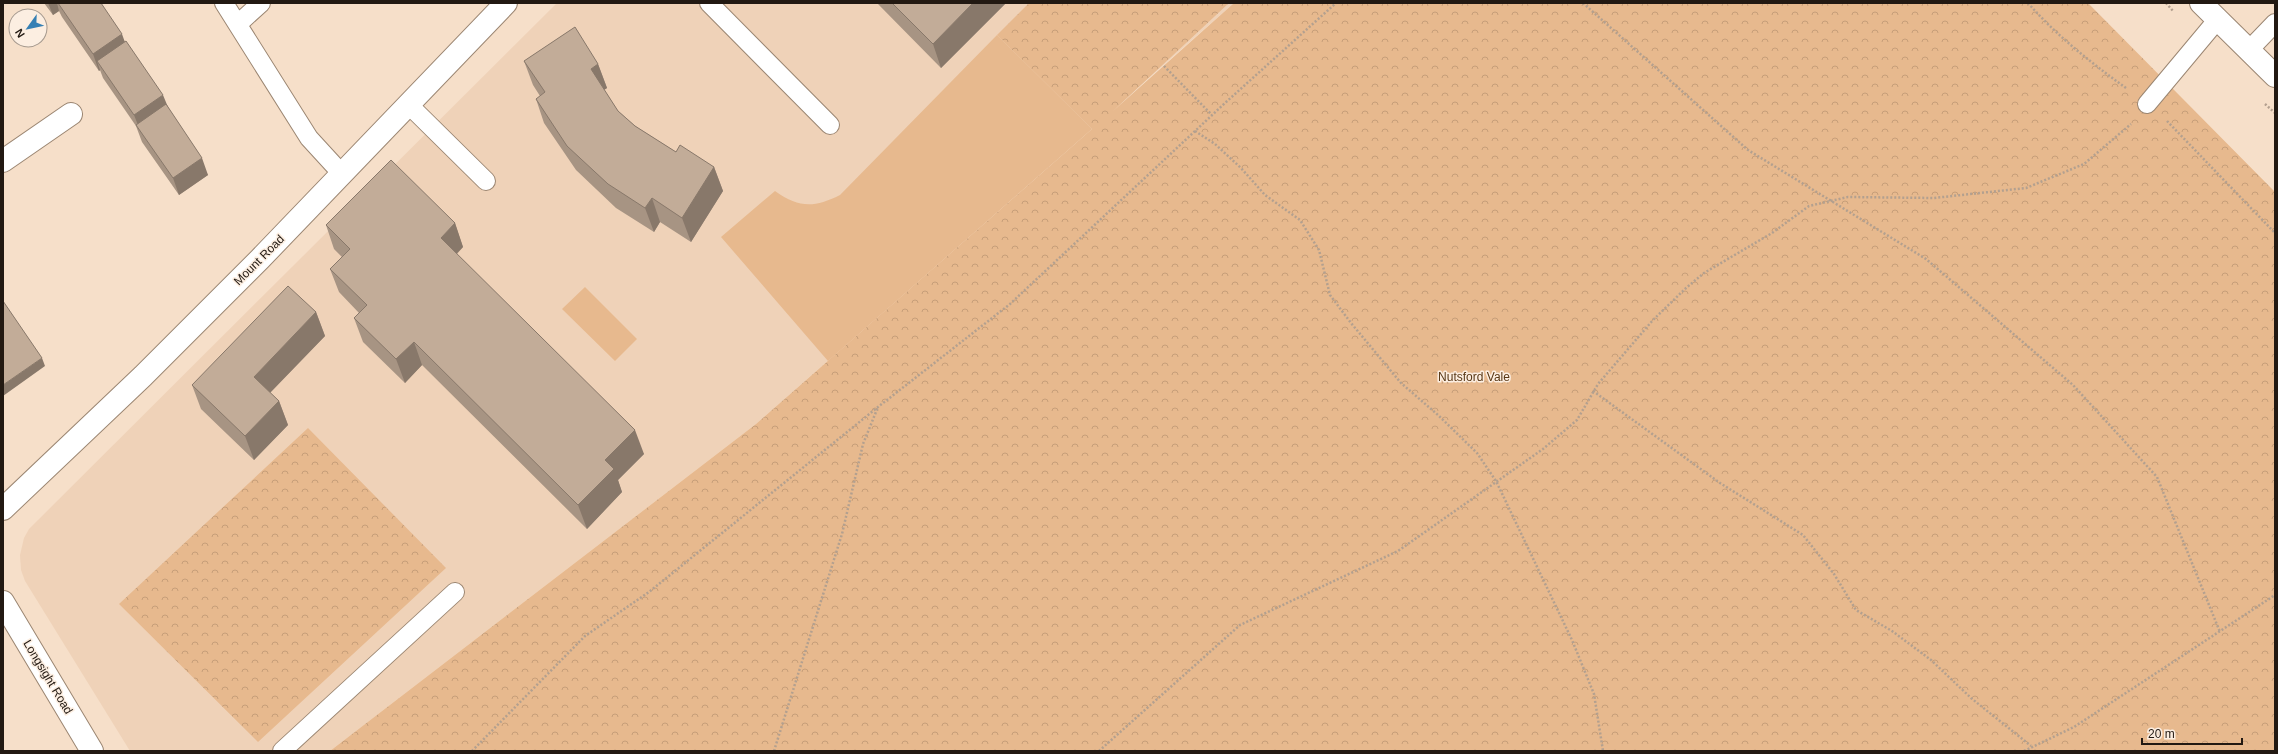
<svg xmlns="http://www.w3.org/2000/svg" width="2278" height="754" viewBox="0 0 2278 754" font-family="Helvetica,sans-serif">
<style>
.built{fill:#efd2b8}
.park{fill:url(#park-crowns)}
.garden{fill:#e7b98e}
.lines{fill:none;stroke-linecap:round;stroke-linejoin:round}
.lane-casing{stroke:#9b8672;stroke-width:20}
.street-casing{stroke:#9b8672;stroke-width:24}
.secondary-casing{stroke:#9b8672;stroke-width:24}
.path{stroke:#b3a08f;stroke-width:2.5;stroke-dasharray:2 2;stroke-linecap:butt}
.lane{stroke:#fff;stroke-width:18}
.street{stroke:#fff;stroke-width:22}
.secondary{stroke:#fff;stroke-width:22}
.wall{fill:#a79483}
.shaded-wall{fill:#88786a}
.building{fill:#c2ac98;stroke:#88786a}
.labels{text-anchor:middle;dominant-baseline:central;stroke-width:3;stroke-linejoin:round;paint-order:stroke}
.street-label{font-size:12px;fill:#221912;stroke:#fceee1}
.park-label{font-size:12px;fill:#583715;stroke:#fceee1}
</style>
<defs>
<pattern id="park-crowns" width="20" height="18" patternUnits="userSpaceOnUse"><rect width="20" height="18" fill="#e7b98e"/><path d="M2 6a3 3 0 1 1 6 0M12 15a3 3 0 1 1 6 0" fill="none" stroke="#c69e79"/></pattern>
</defs>
<rect width="100%" height="100%" fill="#f6dfc9"/>
<!-- built -->
<path class="built" d="M557 3H1234L756 424 330 751H130L25 581 21 570 20 555 24 538 29 529Z"/>
<!-- park -->
<path class="park" d="M1029 3H1229L1112 112 1234 3H2088L2275 192V751H330L756 424 1092 129 997 35Z
M308 428 446 568 258 742 119 604Z"/>
<!-- garden -->
<path class="garden" d="M997 35 1092 129 828 361 721 237 775 191C799 208 814 208 840 195Z
M585 287 637 339 615 361 562 309Z"/>
<g class="lines">
<!-- lane casing -->
<g class="lane-casing">
<path id="lane" d="M224 3 309 138 342 174
M709 3 830 125
M238 24 261 3
M2249 50 2275 23
M2147 104 2218 19
M409 105 486 181
M282 751 455 592"/>
</g>
<!-- street casing -->
<g class="street-casing">
<path id="street" d="M3 161 71 114
M3 602 92 751"/>
</g>
<!-- secondary casing -->
<g class="secondary-casing">
<path id="secondary" d="M2201 3 2275 76
M3 509 143 376 260 259 506 3"/>
</g>
<!-- path -->
<path class="path" d="M1583 3 1748 150 1926 259 2073 385 2157 477 2220 632
M2028 3C2057 36 2090 62 2126 88
M2166 3 2173 11
M1164 66 1212 115
M2265 104 2275 113
M2167 121 2275 233
M1195 131 1215 144 1241 168 1265 195 1300 220 1319 250 1330 295 1351 323 1401 383 1438 415 1477 453 1496 481 1572 640 1594 694 1603 751
M1593 391 1720 483 1803 535 1834 574 1856 610 1892 631 1931 660 1971 698 2031 746
M472 751 585 636 649 592 878 407 1010 304 1225 103 1336 3
M774 751 842 534 863 444 878 407
M1099 751 1240 625 1398 551 1543 449 1577 420 1598 384 1653 320 1686 288 1704 273 1772 233 1809 206 1848 197 1934 198 2026 188 2084 164 2131 124
M2024 751 2074 727 2275 595"/>
<!-- lane -->
<use href="#lane" class="lane"/>
<!-- street -->
<use href="#street" class="street"/>
<!-- secondary -->
<use href="#secondary" class="secondary"/>
</g>
<!-- wall -->
<path class="wall" d="M44 3H101L125 42 168 108 208 175 179 195 142 142 136 126 103 78 100 70 99 71 62 17 59 11 53 15Z
M877 3H1006L941 68Z
M524 61 598 64 607 88 604 90 618 111 635 126 676 152 714 167 723 191 691 242 660 222 654 232 616 208 576 170 544 123 536 99 540 96 533 85Z
M455 223 463 247 457 254 644 454 618 480 622 492 587 529 422 365 405 383 363 342 354 318 359 313 339 292 330 269 342 257 334 249 326 225Z
M316 312 325 336 270 393 279 401 288 425 254 460 201 409 192 385Z"/>
<!-- shaded-wall -->
<path class="shaded-wall" d="M48 3H57L59 11 53 15Z
M973 3H1006L941 68 933 44Z
M122 34 128 51 97 61 100 70 99 71 93 54Z
M598 64 607 88 599 93 591 69Z
M163 95 170 112 140 130 134 115Z
M202 158 208 175 179 195 173 178Z
M714 167 723 191 691 242 682 218Z
M652 198 660 222 654 232 645 208Z
M455 223 463 247 449 261 441 238Z
M316 312 325 336 262 401 254 377Z
M414 342 422 365 405 383 396 359Z
M42 358 45 366 3 396V385Z
M279 401 288 425 254 460 245 436Z
M635 430 644 454 618 480 622 492 587 529 578 505 605 460Z"/>
<!-- building -->
<path class="building" d="M58 3H101L122 34 93 54Z
M892 3H973L933 44Z
M575 27 598 64 591 69 618 111 635 126 676 152 680 145 714 167 682 218 652 198 645 208 608 184 567 146 536 99 545 92 524 61Z
M126 41 163 95 134 115 97 61Z
M166 104 202 158 173 178 136 125Z
M391 160 455 223 441 238 635 430 605 460 614 469 578 505 414 342 396 359 354 318 367 305 330 269 350 249 326 225Z
M288 286 316 312 254 377 279 401 245 436 192 385Z
M3 301 42 358 3 385Z"/>
<g class="labels">
<!-- street labels -->
<g class="street-label">
<text transform="translate(259 260) rotate(-45)">Mount Road</text>
<text transform="translate(48 677) rotate(59)">Longsight Road</text>
</g>
<!-- park labels -->
<g class="park-label">
<text x="1474" y="377">Nutsford Vale</text>
</g>
</g>
<!-- border -->
<rect width="2278" height="754" fill="none" stroke="#221912" stroke-width="8"/>
<!-- north arrow -->
<g transform="translate(28 28) rotate(237)"><circle r="19" fill="#fceee1" stroke="#a5998e"/>
<path d="M0-3L7 15L0 10L-7 15Z" fill="#3680b4"/>
<text y="-6" font-size="11" font-weight="bold" text-anchor="middle" fill="#221912">N</text>
</g>
<!-- scale -->
<path d="M2142 738v6h100v-6" fill="none" stroke="#221912" stroke-width="2"/>
<text x="2148" y="738" font-size="12" fill="#221912" stroke="#fceee1" stroke-width="3" paint-order="stroke">20 m</text>
</svg>
